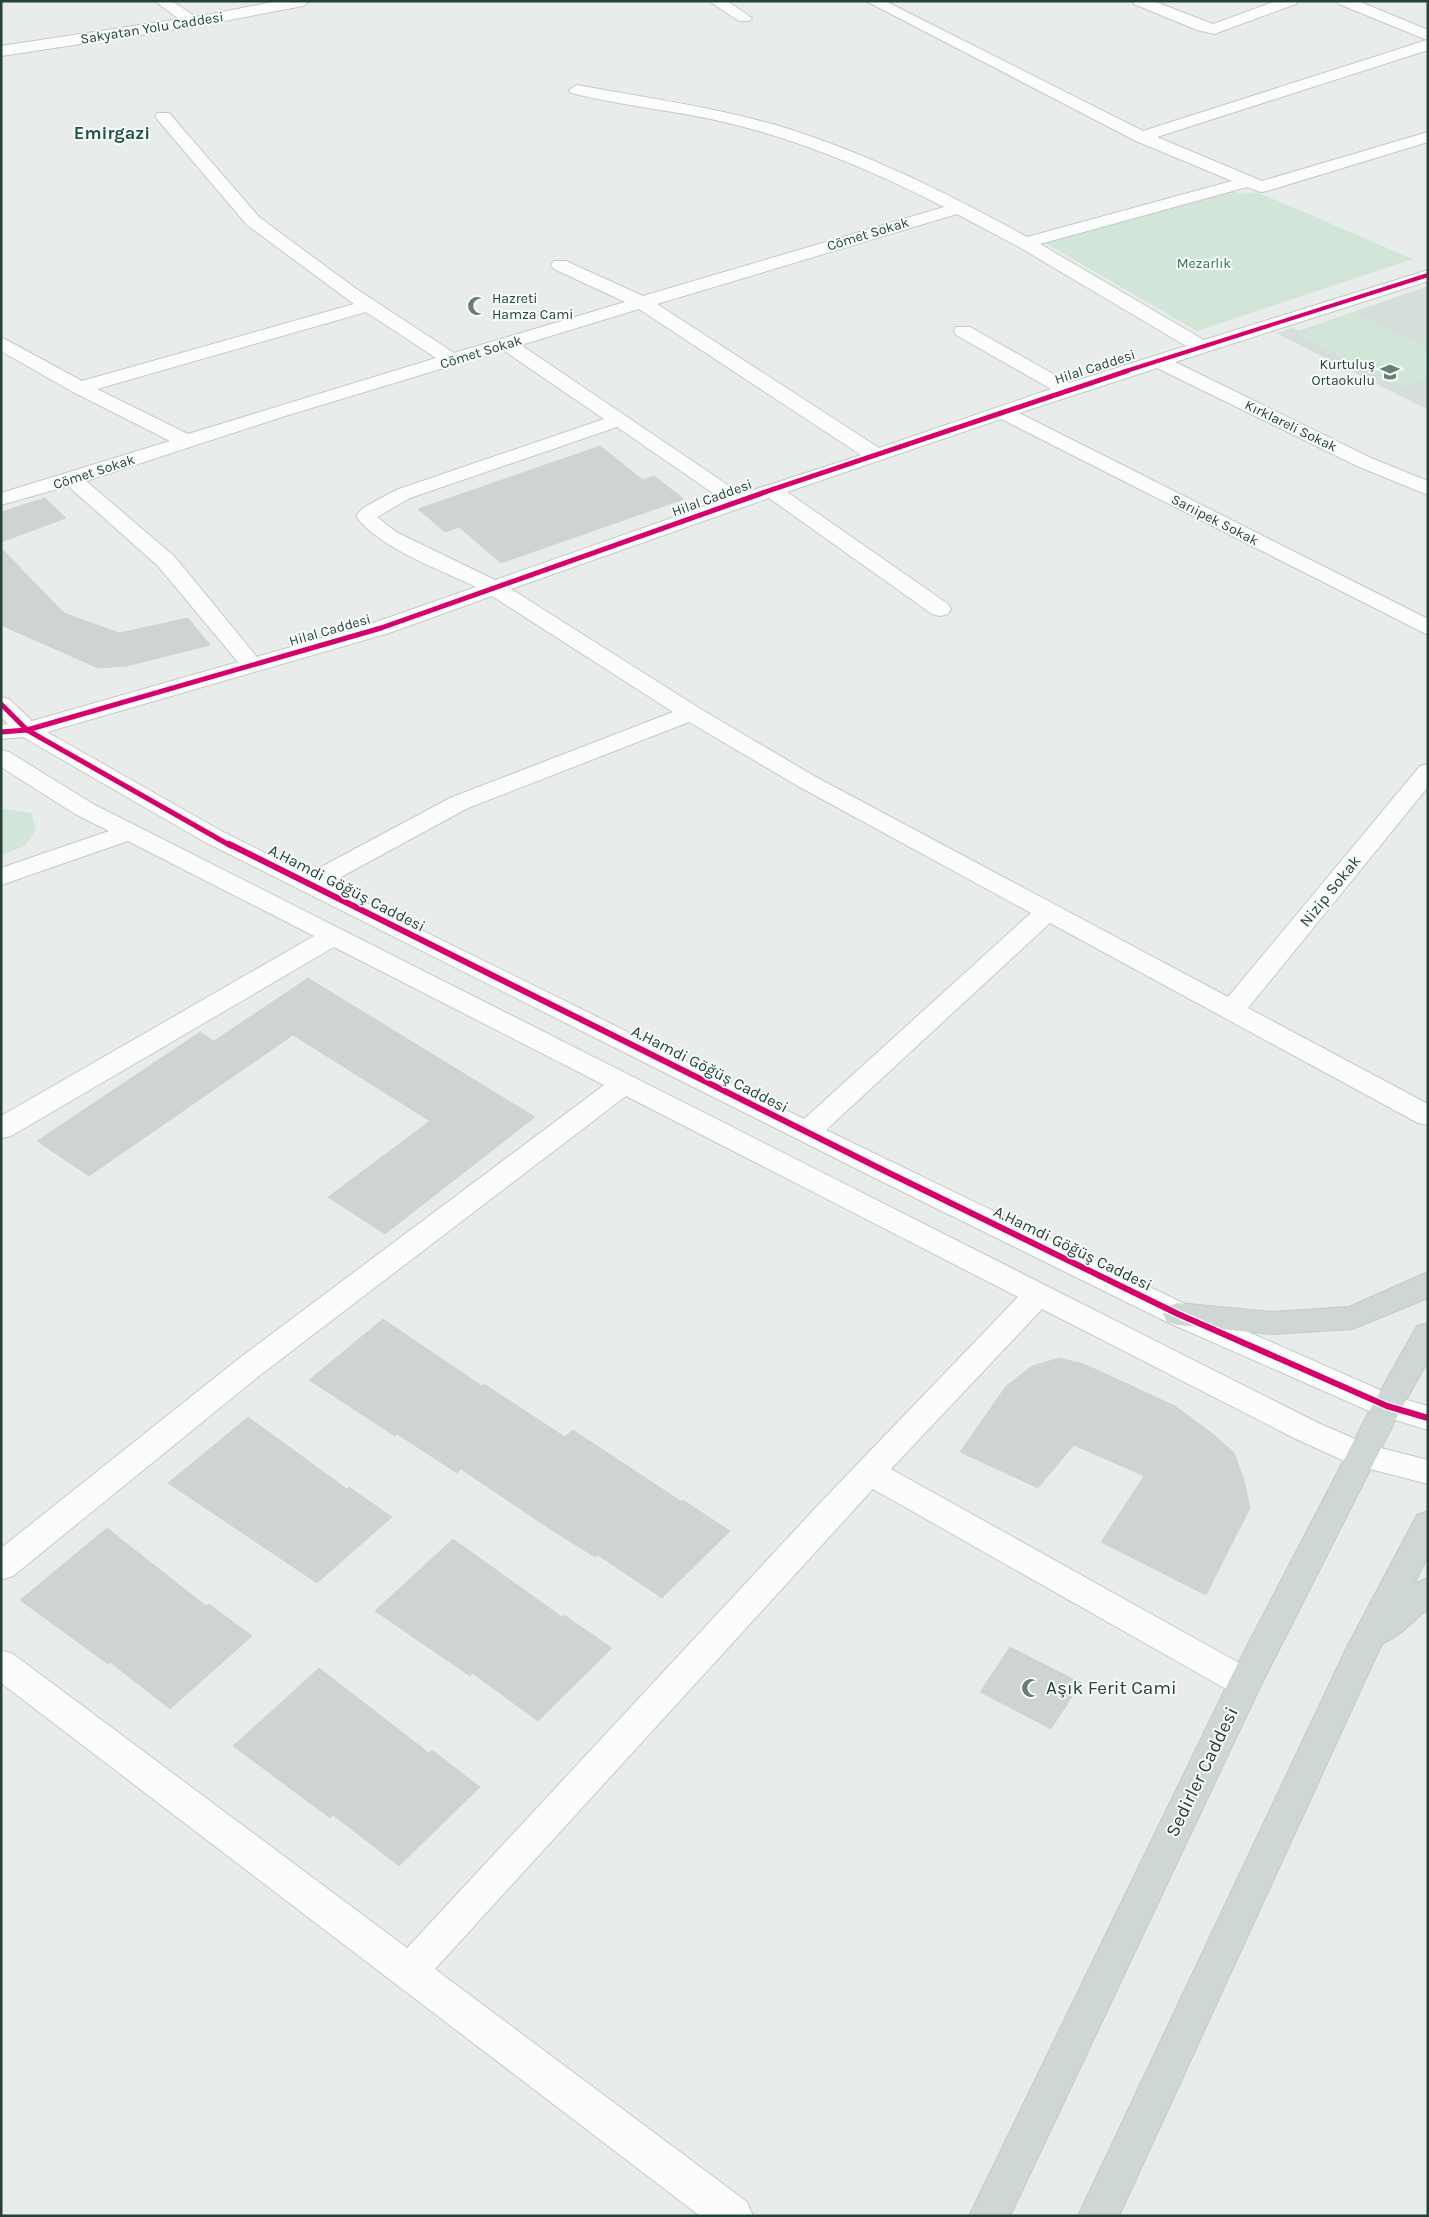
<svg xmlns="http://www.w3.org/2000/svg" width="1429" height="2217" viewBox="0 0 1429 2217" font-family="Karla,sans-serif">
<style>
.built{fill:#d6dedb}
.green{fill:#d1e6d8}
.building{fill:#cfd4d2;stroke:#d1d6d4}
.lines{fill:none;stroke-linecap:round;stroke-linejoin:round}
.minor-casing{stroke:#c5cac8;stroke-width:2}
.major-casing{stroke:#c3ccc9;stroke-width:2}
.minor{fill:#fcfcfc;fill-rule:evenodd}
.major{fill:#cfd7d5;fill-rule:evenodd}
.cycleway-far2-casing{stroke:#f7fbf9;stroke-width:5.5}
.cycleway-far1-casing{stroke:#f7fbf9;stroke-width:8}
.cycleway-casing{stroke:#f7fbf9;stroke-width:9}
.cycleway-far2{stroke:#d6006c;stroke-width:4}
.cycleway-far1{stroke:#d6006c;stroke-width:5}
.cycleway{stroke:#d6006c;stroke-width:6}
.labels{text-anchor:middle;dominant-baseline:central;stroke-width:4;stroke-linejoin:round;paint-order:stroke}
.far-street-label{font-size:14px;fill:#24423a;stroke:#f7fbf9}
.far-park-label{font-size:14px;fill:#2d7a4b;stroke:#f7fbf9}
.far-poi-label{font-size:14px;fill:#24423a;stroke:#f7fbf9;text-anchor:start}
.street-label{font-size:16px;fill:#24423a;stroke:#f7fbf9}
.far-district-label{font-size:18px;font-weight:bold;fill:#1f5548;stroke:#f7fbf9}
.near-poi-label{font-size:19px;fill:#24423a;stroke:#f7fbf9;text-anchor:start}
.near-street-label{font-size:19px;fill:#24423a;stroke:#f7fbf9}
</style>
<rect width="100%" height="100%" fill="#e8edeb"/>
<!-- built -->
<path class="built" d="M1428 286V410L1276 333 1293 328 1299 331Z"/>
<!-- green -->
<path class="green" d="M1232 191 1242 194 1257 192 1413 259 1197 331 1045 243Z
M1354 312 1428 348V377L1402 388 1297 335Z
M1 808 31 813 36 830 25 846 1 855Z"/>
<!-- building -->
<path class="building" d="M600 446 643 480 654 476 684 499 501 563 459 527 445 532 418 509Z
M45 498 66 518 1 542V512Z
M1 548 64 613 119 633 188 618 210 645 127 666 98 668 1 625Z
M308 978 535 1117 385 1234 328 1197 430 1121 293 1035 89 1176 37 1141 200 1032 214 1041Z
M383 1319 482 1386 484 1384 565 1437 573 1430 682 1502 683 1500 730 1531 662 1598 598 1555 595 1557 547 1527 461 1469 457 1473 397 1434 395 1436 309 1380Z
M1059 1358 1084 1364 1175 1406 1213 1434 1234 1453 1244 1480 1250 1508 1206 1595 1101 1542 1144 1476 1074 1445 1038 1488 960 1452 1006 1386 1032 1366Z
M248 1417 347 1489 349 1487 392 1517 317 1583 168 1483Z
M107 1528 206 1606 209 1604 252 1636 170 1709 110 1662 108 1664 20 1600Z
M453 1539 562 1617 564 1615 612 1648 538 1721 472 1673 470 1676 375 1611Z
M1010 1647 1081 1683 1051 1729 980 1692Z
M319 1668 429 1753 432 1750 480 1787 399 1866 333 1815 330 1818 233 1746Z"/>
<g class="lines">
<!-- minor casing -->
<g class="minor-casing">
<path id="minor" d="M155 1H172L196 17 278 1H310L303 6 193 27 1 56V46L179 19Z
M709 1H727L752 18 749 21H739Z
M866 1H885L1143 131 1427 40 1339 4 1337 1H1358L1428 30V50L1157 137 1262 181 1428 132V142L1267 191 1261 192 1247 187 1040 244 1204 340 1428 270V281L1175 362 1371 458 1428 481V495L1357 466 1157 368 1019 413 1428 619V635L1001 419 787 492 948 604 951 609 948 614 940 616 932 614 769 498 511 589 699 708 814 776 1228 997 1420 766 1428 764V787L1248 1008 1428 1104V1125L1418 1123 1050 923 826 1130 1189 1306 1396 1397 1428 1406V1430L1376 1414 1167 1322 875 1178 205 842 23 737 1 739V725L8 724 1 717V697L9 699 32 721 238 662 158 566 68 486 1 505V493L170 441 73 392 1 351V337L82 381 354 304 247 225 157 119 155 116 157 113H169L259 217 355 288 454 353 625 302 554 269 551 265 554 261H566L643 296 944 207C874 171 801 140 724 122 674 110 622 106 571 93L569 90 577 85C648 98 720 108 789 129 873 156 951 195 1027 237L1232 181 1136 141ZM957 214 1019 247 1186 346 1069 383 970 327H956L954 331 956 335 1051 389 879 448 657 304ZM639 309 861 455 741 494 521 345ZM366 312 436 358 188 434 97 389ZM503 350 604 419 396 490 363 508 356 516C377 547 441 570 476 587L373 623 257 657 174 556 86 481 282 417ZM617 427 723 500 495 580 396 532 377 517 410 498ZM492 596 673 712 450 798 308 874 223 832 47 732 389 633ZM689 722 798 786 1031 913 804 1119 328 884 468 808Z
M1132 1H1153L1213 24 1276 1H1298L1296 4 1214 34 1197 30 1134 4Z
M1 750 9 752 93 804 1318 1423 1369 1445 1428 1460V1484L1351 1464 1296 1439 1042 1309 891 1469 1257 1673 1262 1683 1257 1693 1245 1697 1233 1693 873 1489 435 1969 747 2202 753 2216H700L1 1683V1650L13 1654 407 1948 821 1502 1018 1297 626 1096 259 1376 13 1576 1 1580V1548L237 1360 604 1085 334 947 11 1136 1 1138V1116L314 936 128 841 1 885V868L109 831 75 814 1 767Z"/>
</g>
<!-- major casing -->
<g class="major-casing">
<path id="major" d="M1428 1272V1298L1352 1329 1272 1334 1178 1325 1167 1322 1163 1314 1167 1306 1178 1303 1272 1312 1349 1307Z
M1428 1323V1361L1401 1409 1260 1687 1010 2216H969L1233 1673 1372 1406 1417 1326Z
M1428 1511V1556L1414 1584 1428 1578V1609C1413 1620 1400 1637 1383 1643L1379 1650 1119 2216H1078L1347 1647 1417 1515Z"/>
</g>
<!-- minor -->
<use href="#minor" class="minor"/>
<!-- major -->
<use href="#major" class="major"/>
<!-- cycleway-far2 casing -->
<g class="cycleway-far2-casing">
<path id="cycleway-far2" d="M1123 372 1428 275"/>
</g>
<!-- cycleway-far1 casing -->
<g class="cycleway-far1-casing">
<path id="cycleway-far1" d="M1 704 27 730 231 846
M1 732 27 730 381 628 771 490 1127 371"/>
</g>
<!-- cycleway casing -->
<g class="cycleway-casing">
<path id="cycleway" d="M229 844 885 1171 1178 1314 1387 1406 1428 1418"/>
</g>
<!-- cycleway-far2 -->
<use href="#cycleway-far2" class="cycleway-far2"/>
<!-- cycleway-far1 -->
<use href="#cycleway-far1" class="cycleway-far1"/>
<!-- cycleway -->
<use href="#cycleway" class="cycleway"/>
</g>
<!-- icons -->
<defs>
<g id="mosque-bare" transform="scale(1.5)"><path d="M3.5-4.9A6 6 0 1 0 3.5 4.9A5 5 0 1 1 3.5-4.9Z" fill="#697e78" stroke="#f7fbf9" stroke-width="2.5" paint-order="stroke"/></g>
<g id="school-bare" transform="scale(1.5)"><path d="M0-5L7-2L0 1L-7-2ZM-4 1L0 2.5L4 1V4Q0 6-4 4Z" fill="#697e78" stroke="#f7fbf9" stroke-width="2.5" paint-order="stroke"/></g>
</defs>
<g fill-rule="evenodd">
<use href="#mosque-bare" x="477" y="306"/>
<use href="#school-bare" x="1390" y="372"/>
<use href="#mosque-bare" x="1031" y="1688"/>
</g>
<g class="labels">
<!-- far-street labels -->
<g class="far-street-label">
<text transform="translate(152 28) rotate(-9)">Sakyatan Yolu Caddesi</text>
<text transform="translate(868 234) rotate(-17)">Cömet Sokak</text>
<text transform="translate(481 352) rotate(-17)">Cömet Sokak</text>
<text transform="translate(1095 367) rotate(-18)">Hilal Caddesi</text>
<text transform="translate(1291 426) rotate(26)">Kırklareli Sokak</text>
<text transform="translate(94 472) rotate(-18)">Cömet Sokak</text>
<text transform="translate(712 498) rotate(-20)">Hilal Caddesi</text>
<text transform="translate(1215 520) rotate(27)">Sarıipek Sokak</text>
<text transform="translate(330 630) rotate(-16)">Hilal Caddesi</text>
</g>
<!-- far-park labels -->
<g class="far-park-label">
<text x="1204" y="263">Mezarlık</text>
</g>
<!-- far-poi labels -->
<g class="far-poi-label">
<text x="492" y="298">Hazreti<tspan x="492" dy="16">Hamza Cami</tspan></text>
<text x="1375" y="364" text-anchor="end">Kurtuluş<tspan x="1375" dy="16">Ortaokulu</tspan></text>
</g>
<!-- street labels -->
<g class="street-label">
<text transform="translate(347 888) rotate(27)">A.Hamdi Göğüş Caddesi</text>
<text transform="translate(1330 891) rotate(-51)">Nizip Sokak</text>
<text transform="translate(710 1069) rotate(27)">A.Hamdi Göğüş Caddesi</text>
<text transform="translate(1073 1248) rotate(26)">A.Hamdi Göğüş Caddesi</text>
</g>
<!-- far-district labels -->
<g class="far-district-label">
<text x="112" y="133">Emirgazi</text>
</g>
<!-- near-poi labels -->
<g class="near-poi-label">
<text x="1046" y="1688">Aşık Ferit Cami</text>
</g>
<!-- near-street labels -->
<g class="near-street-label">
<text transform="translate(1202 1772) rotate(-64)">Sedirler Caddesi</text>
</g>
</g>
<!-- border -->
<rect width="1429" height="2217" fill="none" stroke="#24423a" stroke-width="5"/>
</svg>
